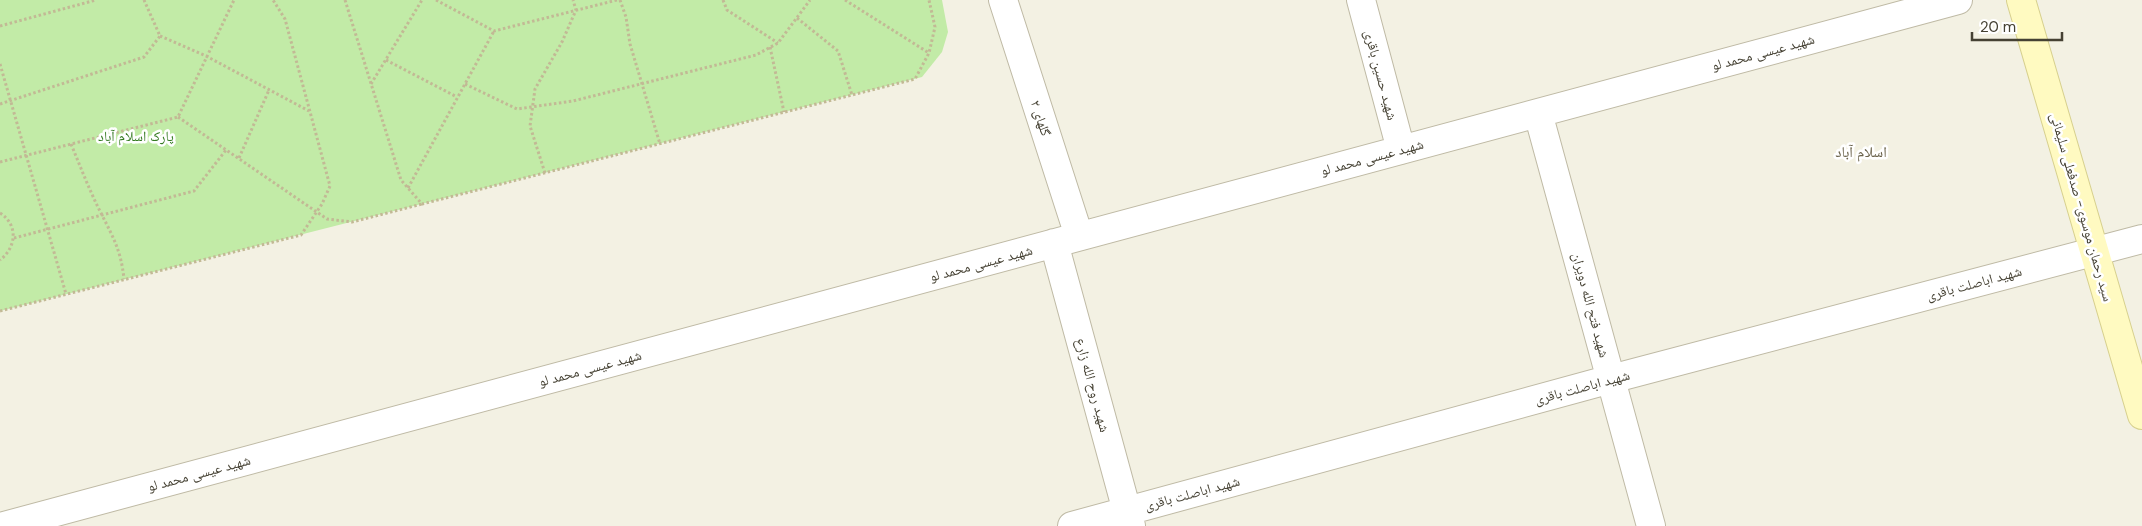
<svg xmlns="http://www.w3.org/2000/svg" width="2142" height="526" viewBox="0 0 2142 526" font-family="'DM Sans','Noto Naskh Arabic',sans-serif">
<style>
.green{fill:#c2eba7}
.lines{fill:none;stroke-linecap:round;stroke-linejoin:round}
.street-casing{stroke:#bfbaa5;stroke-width:30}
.secondary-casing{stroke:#d7d08e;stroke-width:30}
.path{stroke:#c2b995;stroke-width:3;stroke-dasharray:2.5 2.5;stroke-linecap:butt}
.street{stroke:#fff;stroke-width:28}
.secondary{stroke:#fffac1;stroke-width:28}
.labels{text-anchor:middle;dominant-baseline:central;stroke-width:5;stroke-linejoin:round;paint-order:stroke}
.street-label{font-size:14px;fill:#454133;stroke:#fff}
.park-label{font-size:14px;fill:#357b22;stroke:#fff}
.neighbourhood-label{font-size:15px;fill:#696149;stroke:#fff}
</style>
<rect width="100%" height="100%" fill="#f3f1e3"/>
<!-- green -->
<path class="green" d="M0 0H942L948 32 942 52 922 77 0 311Z"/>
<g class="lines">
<!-- street casing -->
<g class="street-casing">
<path id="street" d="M1003 0 1079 236
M1361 0 1401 150
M1538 113 1651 526
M1054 243 1131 526
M4 526 1958 0
M1072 526 1611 379 2142 239"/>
</g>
<!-- secondary casing -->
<g class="secondary-casing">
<path id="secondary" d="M2021 0 2142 415"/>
</g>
<!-- path -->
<path class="path" d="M345 0 401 180 422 204 915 79 929 53 935 27 929 0
M436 0 494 31 617 0
M620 0 626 17 630 44 660 144
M723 0 727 10 778 43
M845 0 929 53
M797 18 838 51 852 95
M0 26 96 0
M160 36 206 56 309 111
M770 47 784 112
M386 60 457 97
M0 64 66 294
M371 84 422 0
M465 84 517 109 573 101 756 55 778 43 810 0
M0 104 144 57 160 36 144 0
M178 117 327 219 352 222 422 204
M71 144C81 168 90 192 102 215 114 239 121 251 124 279
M239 158 269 90
M0 162 178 117 234 0
M545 173 530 126 535 89 562 42 576 10 573 0
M408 188 494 31
M0 213C19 225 16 248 0 260
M14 238 194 191 226 150
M0 311 301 235 322 204 330 186 285 19 273 0"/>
<!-- street -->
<use href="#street" class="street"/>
<!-- secondary -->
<use href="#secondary" class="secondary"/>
</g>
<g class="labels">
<!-- street labels -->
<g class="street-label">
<text transform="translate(1763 52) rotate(-15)">شهید عیسی محمد لو</text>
<text transform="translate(1381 75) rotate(75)">شهید حسین باقری</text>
<text transform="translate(1041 118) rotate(72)">گلهای ۲</text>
<text transform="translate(1372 157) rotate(-15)">شهید عیسی محمد لو</text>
<text transform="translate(2082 207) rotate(74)">سید رحمان موسوی- صدفعلی سلیمانی</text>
<text transform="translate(981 263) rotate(-15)">شهید عیسی محمد لو</text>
<text transform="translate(1974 283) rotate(-15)">شهید اباصلت باقری</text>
<text transform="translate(1591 305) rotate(75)">شهید فتح الله دویران</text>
<text transform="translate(590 368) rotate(-15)">شهید عیسی محمد لو</text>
<text transform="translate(1093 385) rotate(75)">شهید روح الله زارع</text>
<text transform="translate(1582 387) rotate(-15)">شهید اباصلت باقری</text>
<text transform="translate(199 473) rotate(-15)">شهید عیسی محمد لو</text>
<text transform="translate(1192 493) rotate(-15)">شهید اباصلت باقری</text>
</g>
<!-- park labels -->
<g class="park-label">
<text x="136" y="136">پارک اسلام آباد</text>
</g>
<!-- neighbourhood labels -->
<g class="neighbourhood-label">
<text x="1861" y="152">اسلام آباد</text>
</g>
</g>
<!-- scale -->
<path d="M1972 32v8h90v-8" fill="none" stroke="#454133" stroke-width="2.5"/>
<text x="1980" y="32" font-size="15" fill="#454133" stroke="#ffffff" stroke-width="4" paint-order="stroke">20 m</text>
</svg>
